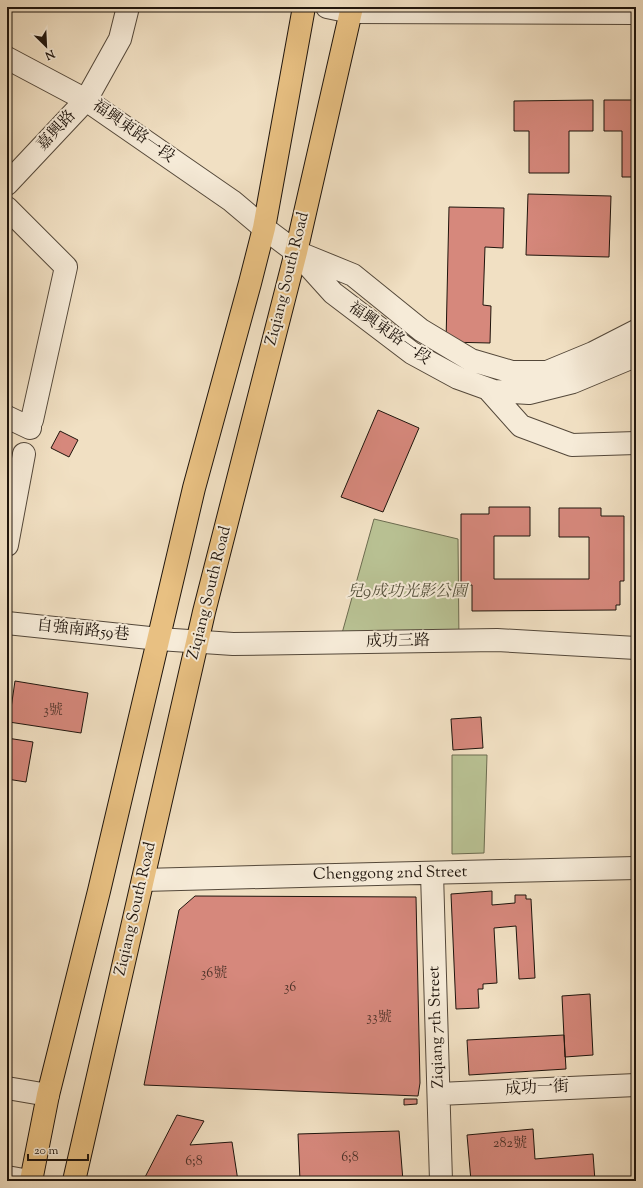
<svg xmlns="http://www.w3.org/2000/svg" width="643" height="1188" viewBox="0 0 643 1188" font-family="'Sorts Mill Goudy','Noto Serif TC',serif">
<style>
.green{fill:#b9c294;stroke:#6c6c50}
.building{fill:#d6887c;stroke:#1f150d}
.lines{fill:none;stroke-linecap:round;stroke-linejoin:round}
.minor-casing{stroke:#54483a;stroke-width:24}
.major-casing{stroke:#1f150d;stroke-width:24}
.minor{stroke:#f6ebd8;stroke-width:22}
.major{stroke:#e8c082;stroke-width:22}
.labels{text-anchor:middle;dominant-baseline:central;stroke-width:4;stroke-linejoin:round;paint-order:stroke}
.number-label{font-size:14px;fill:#4d3229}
.street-label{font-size:16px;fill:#1f150d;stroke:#f6ebd8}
.park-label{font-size:16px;font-style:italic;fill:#55523c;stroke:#f6ebd8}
</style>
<rect width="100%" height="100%" fill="#f1e0c3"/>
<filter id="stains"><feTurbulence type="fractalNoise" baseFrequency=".005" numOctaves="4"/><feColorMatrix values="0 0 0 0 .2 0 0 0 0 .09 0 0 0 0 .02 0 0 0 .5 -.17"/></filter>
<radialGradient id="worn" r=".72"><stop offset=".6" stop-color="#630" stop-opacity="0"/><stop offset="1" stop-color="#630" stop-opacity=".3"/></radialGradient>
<!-- green -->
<path class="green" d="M374 519 458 539 459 643 339 644Z
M452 755H487L484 853 452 854Z"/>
<!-- building -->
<path class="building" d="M593 100V131H569V173H529V131H514V101Z
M604 100H636V177H622V131H604Z
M528 194 611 196 609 257 526 255Z
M449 207 504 208 503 248 485 247 483 305 491 306 490 343 446 342Z
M378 410 419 428 383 512 341 497Z
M60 431 78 440 69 457 51 448Z
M489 507H530V536H494V579H589V537H559V508H601V516H624V581H620V605H616V610L472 611V585H461V514H489Z
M15 681 88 693 81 733 9 722Z
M481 717 483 748 453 750 451 719Z
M7 738 33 742 26 782 7 779Z
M492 891V905L515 903V895H526V899H531L535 978 519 979 516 926 494 928 497 983 483 984V989H478L479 1008 456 1009 451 894Z
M195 896 416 897 420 1083 418 1096 144 1085 179 910Z
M590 994 593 1055 565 1057 562 996Z
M564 1035 566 1069 469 1075 467 1040Z
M404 1099H417V1104L404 1105Z
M177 1115 204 1121 190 1145 232 1142 238 1181H143Z
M533 1129 535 1159 593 1154 595 1181H471L467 1135Z
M399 1131 403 1181H300L298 1134Z"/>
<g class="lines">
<!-- minor casing -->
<g class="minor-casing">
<path id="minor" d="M327 7 351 12 636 13
M7 58 86 100 232 201 264 228 296 252 333 293 412 353 458 378 494 391 529 393 573 382 628 359 636 354
M7 184 86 100 120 39 128 7
M7 208 66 267 32 420
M299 253 353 275 421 330 471 360 512 372H547L593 353 636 331
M488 389 521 426 572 445 636 443
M7 417 30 428
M7 545 24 454
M7 623 159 639 233 644 497 640 636 648
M432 873 441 1181
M143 880C307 875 472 872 636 868
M7 1088 48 1095
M439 1094 636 1085
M7 1177 29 1181"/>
</g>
<!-- major casing -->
<g class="major-casing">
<path id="major" d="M31 1181 48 1095 99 891 194 488 250 283 264 228 304 7
M74 1181 204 612 296 252 352 7"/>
</g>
<!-- minor -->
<use href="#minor" class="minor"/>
<!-- major -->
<use href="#major" class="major"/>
</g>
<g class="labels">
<!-- number labels -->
<g class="number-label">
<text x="53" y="711">3號</text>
<text x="214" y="974">36號</text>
<text x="290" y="988">36</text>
<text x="379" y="1018">33號</text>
<text x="510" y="1144">282號</text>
<text x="350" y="1158">6;8</text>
<text x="194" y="1162">6;8</text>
</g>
<!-- street labels -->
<g class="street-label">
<text transform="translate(57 131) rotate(-47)">嘉興路</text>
<text transform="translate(133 132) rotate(35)">福興東路一段</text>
<text transform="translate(288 279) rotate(-76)">Ziqiang South Road</text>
<text transform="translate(389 334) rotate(35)">福興東路一段</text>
<text transform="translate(210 593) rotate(-76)">Ziqiang South Road</text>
<text transform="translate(83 631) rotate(6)">自強南路59巷</text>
<text transform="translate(398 642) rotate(-1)">成功三路</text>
<text transform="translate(390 874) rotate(-1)">Chenggong 2nd Street</text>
<text transform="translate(136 909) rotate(-77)">Ziqiang South Road</text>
<text transform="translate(437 1027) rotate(-92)">Ziqiang 7th Street</text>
<text transform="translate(537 1089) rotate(-3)">成功一街</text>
</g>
<!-- park labels -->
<g class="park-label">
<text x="407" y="592">兒9成功光影公園</text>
</g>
</g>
<!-- margin -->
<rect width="643" height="1188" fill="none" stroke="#f1e0c3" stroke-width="24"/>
<rect x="8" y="8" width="627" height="1172" fill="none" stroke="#1f150d" stroke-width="2"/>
<rect x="12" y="12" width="619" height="1164" fill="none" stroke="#1f150d"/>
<!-- north arrow -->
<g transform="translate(46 46) rotate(156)" stroke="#f6ebd8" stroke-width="3" paint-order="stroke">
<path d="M0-3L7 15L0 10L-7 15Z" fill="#1f150d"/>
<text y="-6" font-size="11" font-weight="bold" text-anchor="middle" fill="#1f150d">N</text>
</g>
<!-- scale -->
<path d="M28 1154v6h60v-6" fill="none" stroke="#1f150d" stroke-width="2"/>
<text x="34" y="1154" font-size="12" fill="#1f150d" stroke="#f6ebd8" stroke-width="3" paint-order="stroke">20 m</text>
<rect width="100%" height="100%" filter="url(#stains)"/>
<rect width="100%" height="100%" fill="url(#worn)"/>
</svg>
